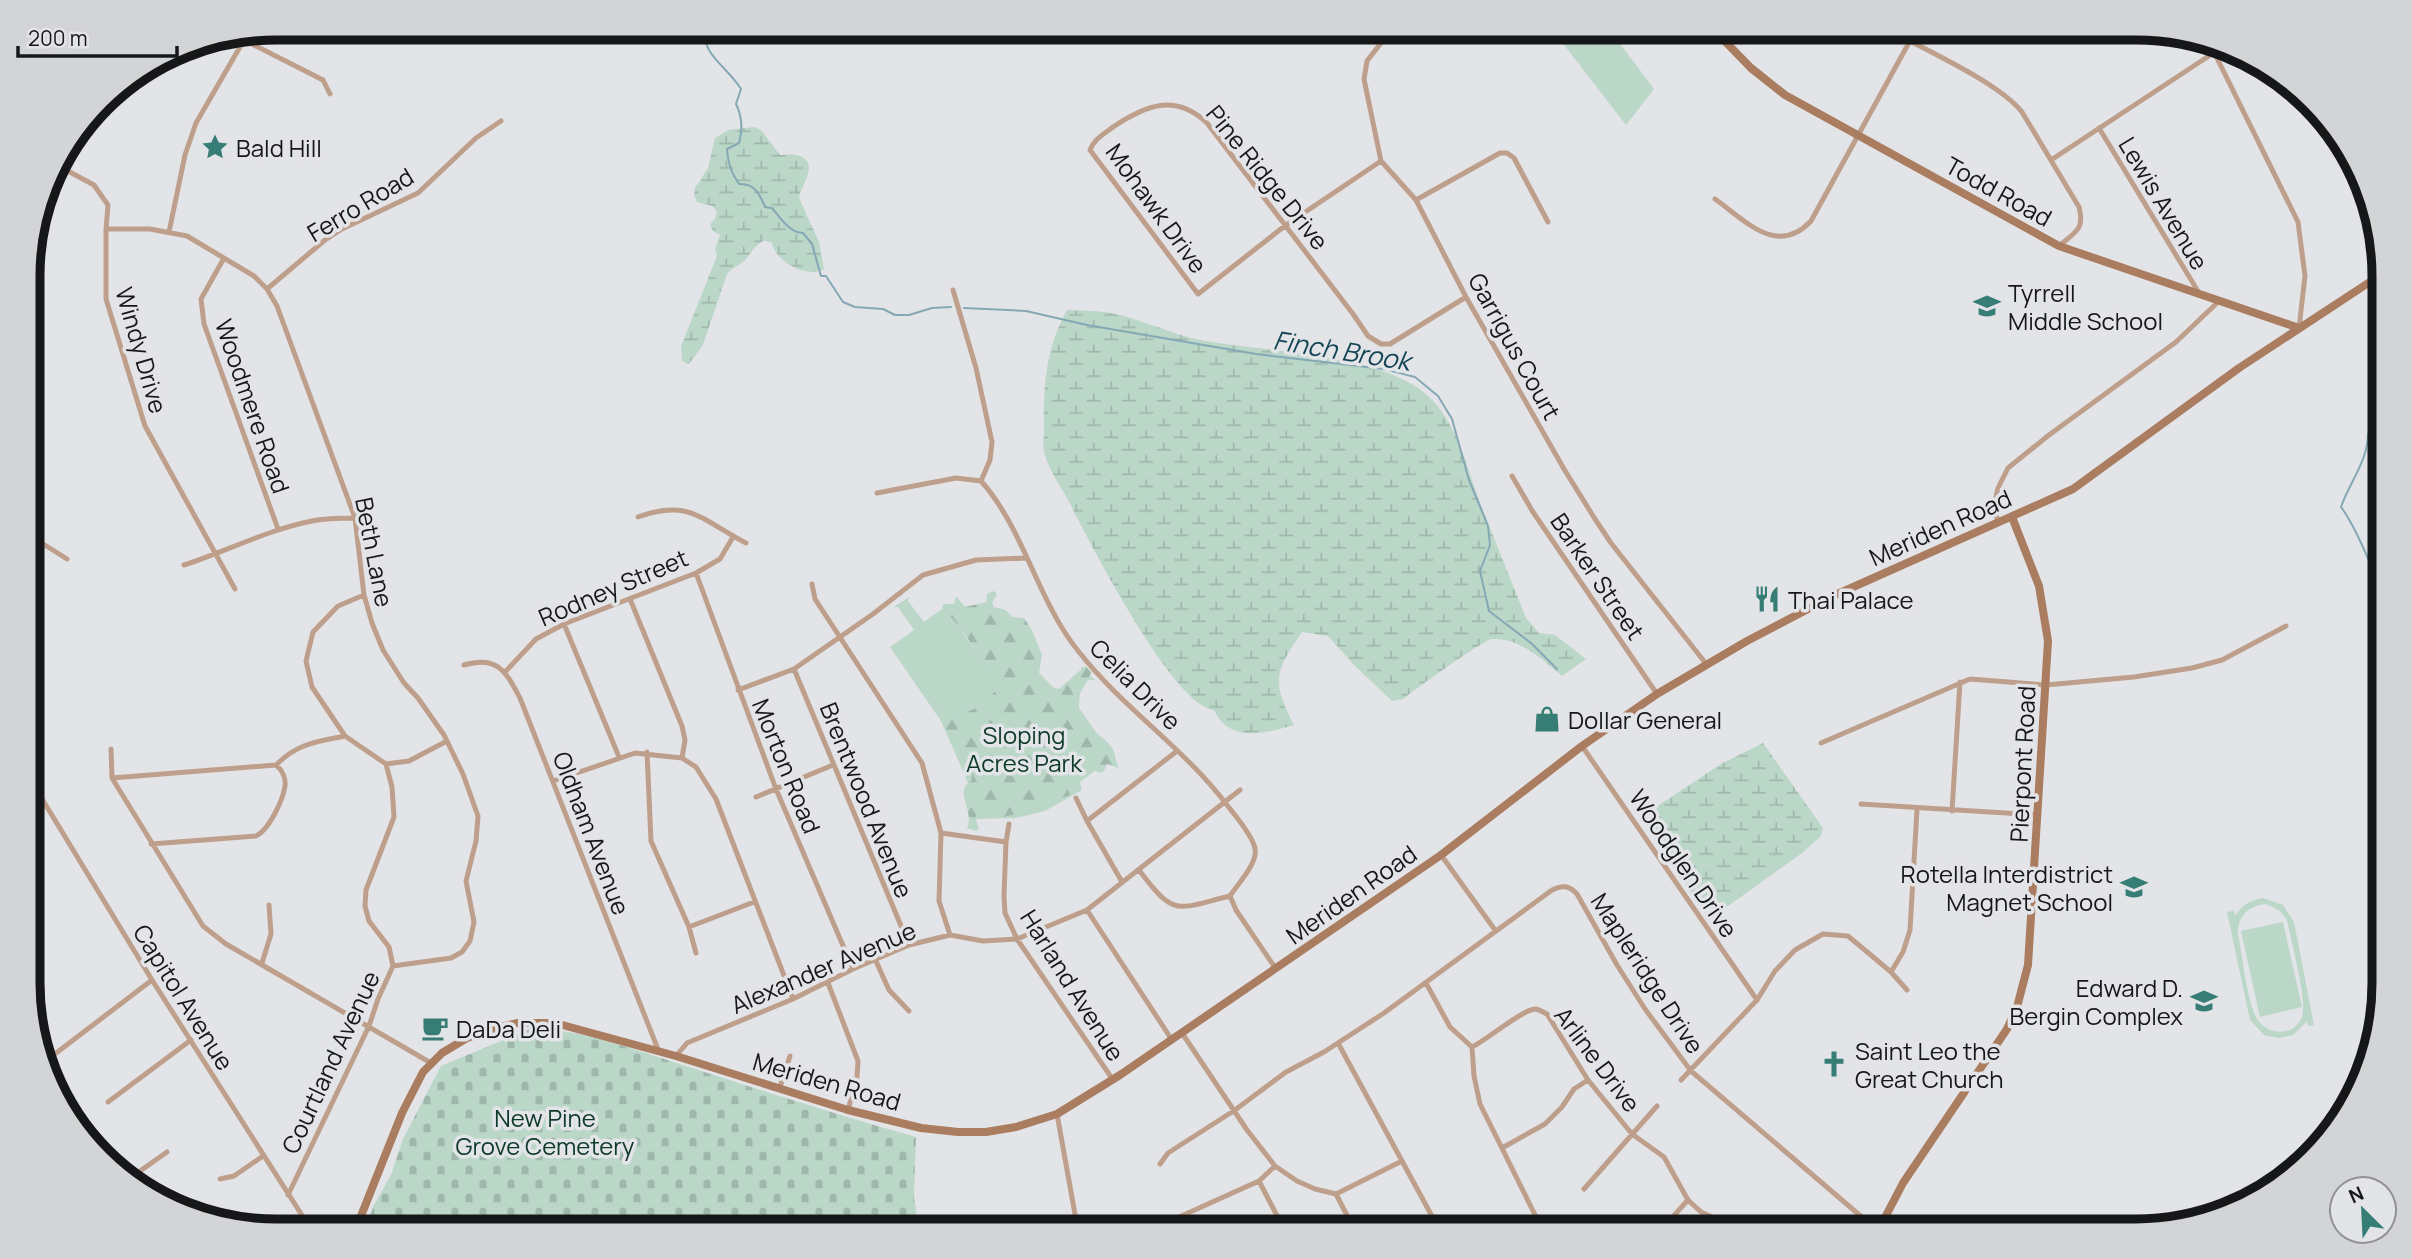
<svg xmlns="http://www.w3.org/2000/svg" width="2412" height="1259" viewBox="0 0 2412 1259" font-family="Manrope,sans-serif">
<style>
.green{fill:#bad7c8;fill-rule:evenodd}
.forest{fill:url(#forest-firs)}
.wetland{fill:url(#wetland-marsh)}
.cemetery{fill:url(#cemetery-stones)}
.lines{fill:none;stroke-linecap:round;stroke-linejoin:round}
.stream{stroke:#85a8b5;stroke-width:2}
.street{stroke:#be9f8c;stroke-width:5}
.secondary{stroke:#aa7c60;stroke-width:8}
.labels{text-anchor:middle;dominant-baseline:central;stroke-width:7;stroke-linejoin:round;paint-order:stroke}
.poi-label{font-size:24px;fill:#161718;stroke:#e3e4e7;text-anchor:start}
.street-label{font-size:24px;fill:#161718;stroke:#e3e4e7}
.park-label{font-size:24px;fill:#0d3a28;stroke:#e3e4e7}
.water-label{font-size:26px;font-style:italic;fill:#144656;stroke:#e3e4e7}
.rim{fill:none;stroke:#161718;stroke-width:9}
</style>
<defs>
<pattern id="forest-firs" width="22" height="20" patternUnits="userSpaceOnUse" patternTransform="scale(1.75)"><rect width="22" height="20" fill="#bad7c8"/><path d="M5 1l3.5 6h-7zM16 11l3.5 6h-7z" fill="#9fb8ab"/></pattern>
<pattern id="wetland-marsh" width="20" height="14" patternUnits="userSpaceOnUse" patternTransform="scale(1.75)"><rect width="20" height="14" fill="#bad7c8"/><path d="M1 5h8M5 5V1M11 12h8M15 12V8" fill="none" stroke="#9fb8ab"/></pattern>
<pattern id="cemetery-stones" width="16" height="16" patternUnits="userSpaceOnUse" patternTransform="scale(1.75)"><rect width="16" height="16" fill="#bad7c8"/><path d="M2 7V4a2 2 0 0 1 4 0v3zM10 15v-3a2 2 0 0 1 4 0v3z" fill="#9fb8ab"/></pattern>
</defs>
<rect width="100%" height="100%" fill="#e3e4e7"/>
<!-- green -->
<path class="green" d="M1551 28H1624L1615 37 1654 89 1626 125Z
M909 597 908 601 924 622 945 607 994 678 1063 696 1081 670V666L1095 680H1088L1075 702 1113 757 1080 782 1082 790 1045 811 1016 818 972 819 970 790 966 778 941 721 890 647 914 630 898 607H894Z
M2263 898 2283 905 2294 922 2314 1025 2308 1026 2307 1021 2293 1035 2279 1038 2264 1035 2250 1020 2227 912 2234 911 2235 916C2242 905 2250 900 2263 898ZM2266 904 2280 911 2287 920C2291 941 2305 992 2303 1011 2301 1036 2267 1039 2256 1017 2247 1000 2242 954 2238 933 2238 915 2249 906 2266 904Z
M2283 922 2302 1007 2260 1017 2241 931Z"/>
<!-- forest -->
<path class="forest" d="M994 591 997 594 992 603 994 607 1006 610 1012 617 1024 618 1032 630 1042 655 1039 673 1054 688 1059 689 1085 666 1092 672 1080 691 1078 718C1088 730 1103 734 1112 748 1116 754 1115 762 1119 768L1107 764 1104 771 1100 773 1088 767 1074 769 1067 786 1070 795 1032 810 999 818 988 802H983C975 809 974 819 979 828L976 831 967 828C975 810 953 792 971 781L972 775 968 768 962 765 937 709 949 717C966 715 994 702 997 685L968 639 952 618 945 613 942 607 944 604H954L956 596 965 607 986 602 987 594Z"/>
<!-- wetland -->
<path class="wetland" d="M754 127 761 130 780 155C786 155 792 154 797 155 822 162 800 186 799 198L819 242 824 269C807 279 776 262 772 243L765 240C754 246 752 252 745 260 739 266 732 267 727 274L703 345 689 364 682 361 681 346 717 256 715 249 720 235 713 231 710 224 715 219 717 211 712 206 697 202 694 195 695 188 708 168 715 138 728 130Z
M1067 310C1081 311 1096 310 1110 313 1138 318 1164 331 1191 338 1255 353 1391 350 1435 403 1456 428 1465 458 1475 489 1491 532 1509 575 1526 618L1539 633 1555 635 1586 659 1562 676C1543 660 1519 637 1492 639 1483 640 1416 689 1403 699L1392 701 1355 666 1328 636 1302 632C1275 672 1271 680 1294 725 1266 733 1230 744 1214 710 1173 707 1087 537 1067 498 1060 485 1049 470 1045 455 1042 448 1044 437 1044 429 1043 386 1046 348 1067 310Z
M1763 743 1823 828 1821 836 1802 853 1710 919 1703 911 1648 829 1656 807 1721 764Z"/>
<!-- cemetery -->
<path class="cemetery" d="M532 1028C581 1029 644 1053 692 1068 766 1092 841 1116 916 1137L914 1197 919 1231H364L374 1205 391 1175 403 1139 441 1066Z"/>
<g class="lines">
<!-- stream -->
<path class="stream" d="M704 28C703 57 727 66 741 89L736 104C742 116 743 129 739 143L727 149C728 163 731 172 739 184 755 183 760 195 765 207L772 208C780 217 789 233 803 233L812 244 821 276H826L843 302 855 307 883 309 895 315H909L932 308 951 307
M964 308 1026 311 1087 325 1256 354 1384 369 1415 377 1438 396 1452 419 1469 480 1488 526 1490 545 1480 571 1489 611 1531 643 1557 669
M2382 420 2368 434C2368 461 2349 483 2341 507 2359 531 2367 561 2382 587L2377 613 2383 639
M2383 657 2380 664 2383 671"/>
<!-- street -->
<path class="street" d="M1375 28 1384 39
M1397 28 1384 39 1367 61 1364 79 1381 161 1416 200 1466 297 1564 469 1595 519 1611 543 1707 665
M1886 28C1922 49 1997 81 2022 112L2079 207C2085 230 2075 232 2059 246
M244 40 323 80 330 94
M2214 52 2298 222 2305 276 2299 328
M2099 128 2199 293
M2051 160 2221 48
M1381 161 1286 225 1198 294 1090 150C1094 139 1104 134 1113 127 1146 105 1175 93 1207 123L1353 314 1368 336 1381 344H1390L1466 297
M55 164 94 185 108 205 106 229V299L145 426 235 589
M1715 199C1746 221 1777 257 1811 221L1917 28
M1416 200 1500 153H1507L1514 158 1548 222
M106 229H150L187 236 254 276 267 289 277 306 355 518 364 595 372 623 383 650 404 683 418 698 444 735 463 774 478 816 476 841 466 881 474 922 470 941 462 952 451 958 393 966
M169 232 185 155 196 123 244 40 245 34
M224 258 201 299 204 324 278 529
M267 289 325 240 342 229 418 193 476 138 501 121
M953 290 976 368 992 442 990 460 981 481
M1512 476 1533 512 1657 694
M877 493 956 478 981 481C1024 529 1038 602 1079 652 1123 708 1184 748 1227 805 1237 818 1249 831 1254 845 1261 861 1238 883 1230 896 1176 909 1175 918 1139 870
M638 517C690 498 703 521 746 543
M1998 523 1994 505 1998 488 2008 468 2049 435 2176 342 2218 302
M29 535 67 559
M184 565C227 551 267 530 312 521 326 518 341 518 355 518
M696 573 776 789 853 969
M812 584 815 599 922 763 941 833 939 901 950 935
M630 599 682 726 685 740 682 758
M564 624 619 757
M464 665C498 655 506 672 520 698L659 1052
M794 669 909 945
M506 671 536 639 564 624 696 573 720 559 733 537
M738 690 794 669 873 614 923 575 976 560 1026 558
M1821 743 1970 679 2046 685 2134 677 2192 668 2222 660 2286 626
M1582 746 1757 1000
M111 749 112 778 203 926 226 944 431 1063
M647 752 651 841 689 927 696 953
M386 764 409 761 447 741
M112 778 276 765C298 743 316 742 345 736
M30 779 152 980 312 1231
M553 781 635 753 682 758 696 767 716 799 793 999
M756 797 833 765
M1076 798 1087 821 1122 882
M1861 804 2038 815
M1952 811 1960 682
M1087 821 1177 751
M1009 824 1006 842 1004 896 1005 913 1017 939 1113 1080
M941 833 1006 842
M151 844 256 836C269 830 283 800 285 786 286 778 282 770 276 765
M1441 855 1495 930
M1230 896 1236 910 1276 969
M1087 910 1172 1040
M689 927 754 902
M875 959 889 990 909 1011
M262 963 271 934 269 905
M1891 972 1903 952 1910 930 1917 809
M828 983 858 1061 857 1077 848 1110
M1426 983 1450 1027 1472 1047
M1182 1033 1247 1130 1275 1166 1297 1181 1315 1189 1336 1194 1355 1231
M1338 1043 1440 1231
M1472 1047C1487 1040 1524 1008 1536 1009 1540 1010 1543 1012 1547 1014L1588 1080 1632 1134 1664 1157 1688 1200 1701 1212 1744 1231
M1472 1047 1474 1076 1480 1104 1543 1231
M676 1056 687 1043 793 999 853 969 909 945 950 935 983 941 1017 939 1087 910 1240 790
M47 1060 152 980
M1681 1080 1757 1000 1775 971 1795 950 1823 934 1848 936 1891 972 1907 990
M780 1087 790 1056
M108 1102 191 1040
M1057 1114 1078 1231
M1502 1148 1545 1124 1562 1107 1574 1089 1588 1080
M1160 1164 1168 1153 1235 1110 1286 1072 1324 1052 1384 1013 1552 890C1562 885 1569 885 1577 894L1617 965 1645 1009 1691 1071 1870 1224 1879 1229
M133 1176 167 1152
M220 1179 234 1176 263 1156
M1259 1181 1285 1231
M1584 1189 1657 1106
M1336 1194 1402 1161
M288 1195 369 1026 378 999 393 966 389 947 369 921 365 906 366 890 394 817 392 787 386 764 345 736 312 687 306 661 313 632 338 606 364 595
M189 1211 193 1207
M1148 1231 1259 1181 1275 1166
M1660 1231 1688 1200"/>
<!-- secondary -->
<path class="secondary" d="M1712 28 1751 68 1785 95 2059 246 2299 328
M355 1231 402 1113 423 1072 442 1053 467 1038 500 1027 518 1023H555L676 1056 848 1110 921 1128 958 1132H986L1016 1127 1057 1114 1120 1075 1441 855 1582 746 1657 694 1747 641 1833 596 2073 489 2239 368 2382 274
M1878 1231 1903 1183 2007 1029 2017 1007 2028 965 2048 641 2039 586 2012 517"/>
</g>
<!-- icons -->
<defs>
<g id="sight-bare" transform="scale(2.1)"><path d="M0-6L1.8-2.2L6-1.7L2.9 1.2L3.7 5.4L0 3.3L-3.7 5.4L-2.9 1.2L-6-1.7L-1.8-2.2Z" fill="#367d76" stroke="#e3e4e7" stroke-width="2.5" paint-order="stroke"/></g>
<g id="school-bare" transform="scale(2.1)"><path d="M0-5L7-2L0 1L-7-2ZM-4 1L0 2.5L4 1V4Q0 6-4 4Z" fill="#367d76" stroke="#e3e4e7" stroke-width="2.5" paint-order="stroke"/></g>
<g id="restaurant-bare" transform="scale(2.1)"><path d="M-5-6h1v4h1v-4h1v4h1v-4h1v5L-1.5 .5V6h-2V.5L-5-1ZM5-6V6H3V1.5H1.5Q1.5-4 5-6Z" fill="#367d76" stroke="#e3e4e7" stroke-width="2.5" paint-order="stroke"/></g>
<g id="shop-bare" transform="scale(2.1)"><path d="M-5-2.5h2.3a2.7 3.5 0 0 1 5.4 0H5L5.5 6h-11ZM-1.5-2.5h3a1.5 2.3 0 0 0-3 0Z" fill="#367d76" stroke="#e3e4e7" stroke-width="2.5" paint-order="stroke"/></g>
<g id="cafe-bare" transform="scale(2.1)"><path d="M-5.5-4.5H6V0H3Q3 3.5 0 3.5H-2.5Q-5.5 3.5-5.5 0ZM3-3.2v2h1.7v-2ZM-6 4.5H4V6H-6Z" fill="#367d76" stroke="#e3e4e7" stroke-width="2.5" paint-order="stroke"/></g>
<g id="church-bare" transform="scale(2.1)"><path d="M-1.2-6h2.4v3.5h3.3v2.4h-3.3V6h-2.4V-.1h-3.3v-2.4h3.3Z" fill="#367d76" stroke="#e3e4e7" stroke-width="2.5" paint-order="stroke"/></g>
</defs>
<g fill-rule="evenodd">
<use href="#sight-bare" x="215" y="147"/>
<use href="#school-bare" x="1987" y="306"/>
<use href="#restaurant-bare" x="1767" y="599"/>
<use href="#shop-bare" x="1547" y="719"/>
<use href="#school-bare" x="2134" y="887"/>
<use href="#school-bare" x="2204" y="1001"/>
<use href="#cafe-bare" x="435" y="1028"/>
<use href="#church-bare" x="1834" y="1064"/>
</g>
<g class="labels">
<!-- poi labels -->
<g class="poi-label">
<text x="236" y="147">Bald Hill</text>
<text x="2008" y="292">Tyrrell<tspan x="2008" dy="28">Middle School</tspan></text>
<text x="1788" y="599">Thai Palace</text>
<text x="1568" y="719">Dollar General</text>
<text x="2113" y="873" text-anchor="end">Rotella Interdistrict<tspan x="2113" dy="28">Magnet School</tspan></text>
<text x="2183" y="987" text-anchor="end">Edward D.<tspan x="2183" dy="28">Bergin Complex</tspan></text>
<text x="456" y="1028">DaDa Deli</text>
<text x="1855" y="1050">Saint Leo the<tspan x="1855" dy="28">Great Church</tspan></text>
</g>
<!-- street labels -->
<g class="street-label">
<text transform="translate(1268 177) rotate(51)">Pine Ridge Drive</text>
<text transform="translate(1999 191) rotate(29)">Todd Road</text>
<text transform="translate(2164 203) rotate(59)">Lewis Avenue</text>
<text transform="translate(360 204) rotate(-31)">Ferro Road</text>
<text transform="translate(1157 208) rotate(54)">Mohawk Drive</text>
<text transform="translate(1515 346) rotate(61)">Garrigus Court</text>
<text transform="translate(142 350) rotate(74)">Windy Drive</text>
<text transform="translate(253 406) rotate(71)">Woodmere Road</text>
<text transform="translate(1940 527) rotate(-24)">Meriden Road</text>
<text transform="translate(375 552) rotate(79)">Beth Lane</text>
<text transform="translate(1598 576) rotate(56)">Barker Street</text>
<text transform="translate(613 587) rotate(-23)">Rodney Street</text>
<text transform="translate(1136 684) rotate(45)">Celia Drive</text>
<text transform="translate(2022 764) rotate(-87)">Pierpont Road</text>
<text transform="translate(787 766) rotate(68)">Morton Road</text>
<text transform="translate(867 800) rotate(68)">Brentwood Avenue</text>
<text transform="translate(592 833) rotate(69)">Oldham Avenue</text>
<text transform="translate(1684 863) rotate(56)">Woodglen Drive</text>
<text transform="translate(1351 894) rotate(-35)">Meriden Road</text>
<text transform="translate(823 967) rotate(-23)">Alexander Avenue</text>
<text transform="translate(1648 973) rotate(57)">Mapleridge Drive</text>
<text transform="translate(1073 985) rotate(58)">Harland Avenue</text>
<text transform="translate(184 997) rotate(58)">Capitol Avenue</text>
<text transform="translate(1598 1059) rotate(53)">Arline Drive</text>
<text transform="translate(330 1062) rotate(-65)">Courtland Avenue</text>
<text transform="translate(827 1081) rotate(16)">Meriden Road</text>
</g>
<!-- park labels -->
<g class="park-label">
<text x="1024" y="734">Sloping<tspan x="1024" dy="28">Acres Park</tspan></text>
<text x="545" y="1117">New Pine<tspan x="545" dy="28">Grove Cemetery</tspan></text>
</g>
<!-- water labels -->
<g class="water-label">
<text transform="translate(1342 350) rotate(9)">Finch Brook</text>
</g>
</g>
<!-- crop -->
<path d="M0 0H2412V1259H0ZM276 40H2136A236 236 0 0 1 2372 276V983A236 236 0 0 1 2136 1219H276A236 236 0 0 1 40 983V276A236 236 0 0 1 276 40Z" fill="#d3d4d6" fill-rule="evenodd"/>
<path class="rim" d="M276 40H2136A236 236 0 0 1 2372 276V983A236 236 0 0 1 2136 1219H276A236 236 0 0 1 40 983V276A236 236 0 0 1 276 40Z"/>
<!-- north arrow -->
<g transform="translate(2363 1210) rotate(336)"><circle r="33" fill="#e3e4e7" stroke="#919294" stroke-width="2"/>
<path d="M0-5L12 26L0 18L-12 26Z" fill="#367d76"/>
<text y="-10" font-size="19" font-weight="bold" text-anchor="middle" fill="#161718">N</text>
</g>
<!-- scale -->
<path d="M18 46v10h159v-10" fill="none" stroke="#161718" stroke-width="3.5"/>
<text x="28" y="46" font-size="21" fill="#161718" stroke="#e3e4e7" stroke-width="5" paint-order="stroke">200 m</text>
</svg>
